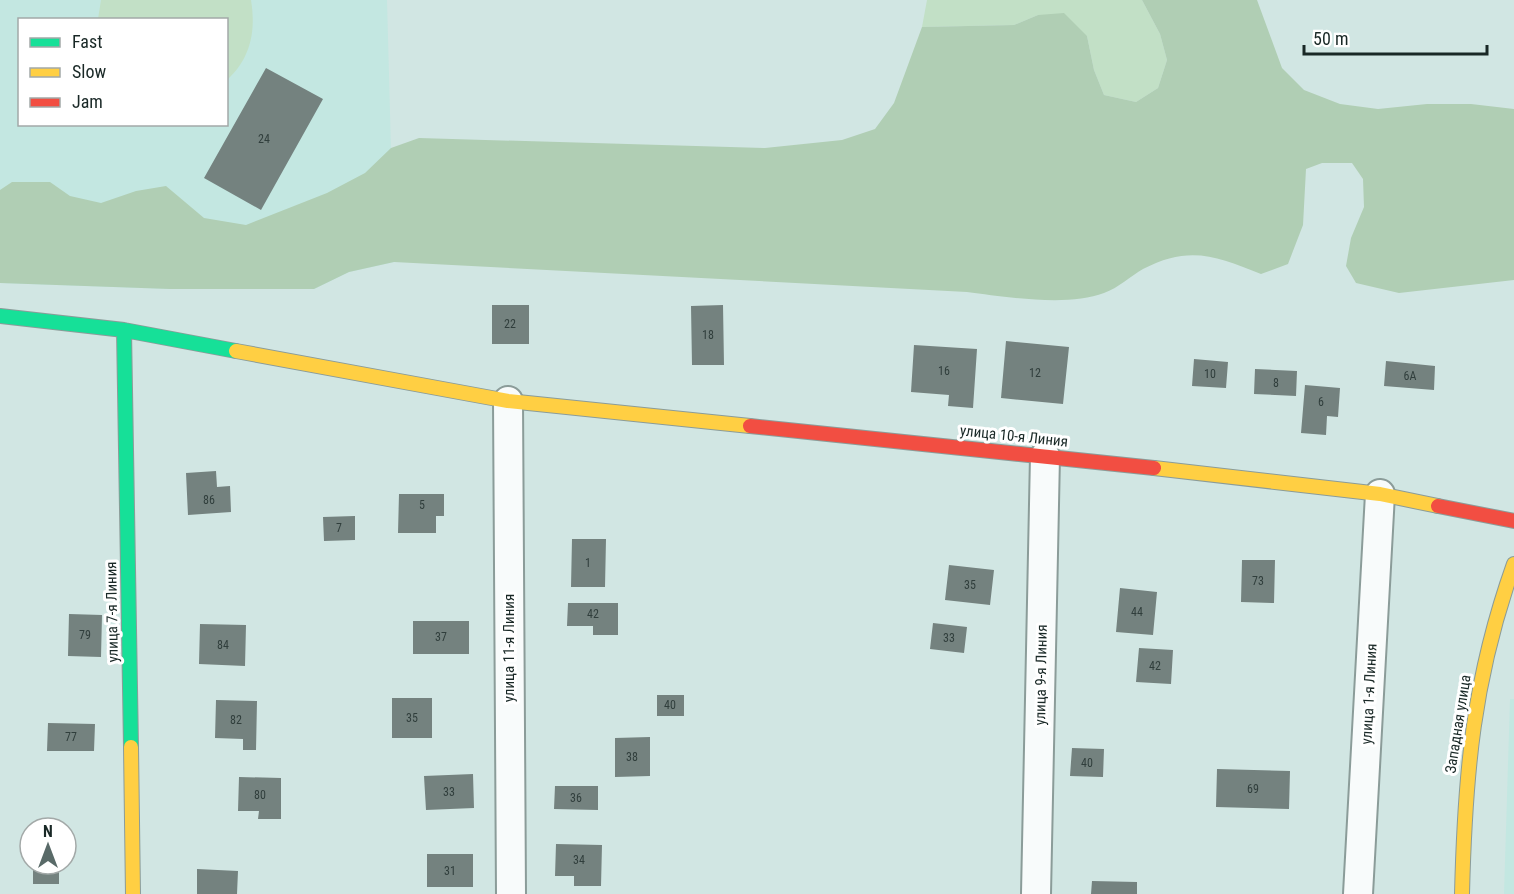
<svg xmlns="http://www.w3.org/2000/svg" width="1514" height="894" viewBox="0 0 1514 894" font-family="'Roboto Condensed',sans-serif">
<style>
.built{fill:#c3e7e1;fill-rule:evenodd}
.green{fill:#c2e0c6}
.forest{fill:#b0ceb4}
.building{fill:#74827f}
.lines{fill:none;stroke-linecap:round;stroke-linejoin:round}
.street-casing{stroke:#8b9c99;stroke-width:32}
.fast-casing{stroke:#8b9c99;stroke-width:16}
.slow-casing{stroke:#8b9c99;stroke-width:16}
.jam-casing{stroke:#8b9c99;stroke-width:16}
.street{stroke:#f8fbfb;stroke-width:28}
.fast{stroke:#16e098;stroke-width:14}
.slow{stroke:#ffcf43;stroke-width:14}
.jam{stroke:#f24e42;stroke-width:14}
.labels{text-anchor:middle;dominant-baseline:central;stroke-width:6;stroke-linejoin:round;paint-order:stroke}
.number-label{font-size:12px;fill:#303e3c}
.street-label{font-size:15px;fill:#192826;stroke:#fff}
</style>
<rect width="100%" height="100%" fill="#d1e6e3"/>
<!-- built -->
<path class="built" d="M0 0H387L394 262 349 272 314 289H170L0 283ZM20 20H226V124H20Z
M1510 699H1514V894H1504Z"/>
<!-- green -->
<path class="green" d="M101 0H251C256 31 251 58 227 80L226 20 98 19Z
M927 0H1142L1160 34 1167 60 1158 88 1136 102 1104 95 1094 70 1087 36 1038 15 1014 25 922 27Z"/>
<!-- forest -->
<path class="forest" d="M1142 0H1257L1282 68 1304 90 1340 104 1378 109 1427 104H1471L1514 109V280L1399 293 1356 283 1346 266 1351 238 1364 207 1363 179 1352 163H1322L1306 169 1303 225 1288 264 1261 274C1217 256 1189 245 1143 269 1131 276 1118 288 1104 293 1068 307 1006 297 967 292L394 262 349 272 314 289H170L0 283V190L12 182H50L70 196 101 203 136 191 166 186 204 218 246 225 327 193 365 173 391 148 419 138 765 148 842 140 875 129 894 103 922 27 1014 25 1038 15 1064 13 1087 36 1094 70 1104 95 1136 102 1158 88 1167 60 1160 34Z"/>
<!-- building -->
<path class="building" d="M266 68 323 99 261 210 204 178Z
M492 305H529V344H492Z
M723 305 724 365H692L691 306Z
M1006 341 1069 347 1063 404 1001 398Z
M914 345 977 349 973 408 948 406 949 395 911 392Z
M1194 359 1228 362 1226 388 1192 386Z
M1386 361 1435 366 1434 390 1384 386Z
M1255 369 1297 371 1296 396 1254 394Z
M1305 385 1340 388 1338 417 1327 416 1326 435 1301 433Z
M216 471 217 487 230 486 231 512 188 515 186 473Z
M399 494H444V516H436V533H398Z
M355 516V540L324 541 323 517Z
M572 539H606L605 587H571Z
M1242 560H1275L1274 603 1241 602Z
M949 565 994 570 990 605 945 600Z
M1120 588 1157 592 1153 635 1116 632Z
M568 603H618V635H593V626H567Z
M69 614 102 615 101 657 68 656Z
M413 621H469V654H413Z
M933 623 967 627 964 653 930 649Z
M200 624 246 625 245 666 199 664Z
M1139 648 1173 650 1171 684 1136 682Z
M657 695H684V716H657Z
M392 698H432V738H392Z
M216 700 257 701 256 750H243V739L215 738Z
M48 723 95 724 94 751H47Z
M650 737V776L615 777V738Z
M1072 748 1104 749 1103 777 1070 776Z
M1217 769 1290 771 1289 809 1216 807Z
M473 774 474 808 426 810 424 776Z
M239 777 281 778V819H258L259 811H238Z
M555 786H598V810L554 809Z
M556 844 602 845 601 886H574V876H555Z
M427 854H473V887H427Z
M33 864H59V884H33Z
M197 869 238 871 237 894H197Z
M1092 881 1137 882V894H1091Z"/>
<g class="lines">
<!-- street casing -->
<g class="street-casing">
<path id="street" d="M508 401 511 894
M1036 894 1045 456
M1358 894 1380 494"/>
</g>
<!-- fast casing -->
<g class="fast-casing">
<path id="fast" d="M0 316 124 330 236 351
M124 330 131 747"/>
</g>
<!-- slow casing -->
<g class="slow-casing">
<path id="slow" d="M236 351 508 401 750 426
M1154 468 1380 494 1438 506
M131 747 133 894
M1462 894C1465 773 1473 679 1514 564"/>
</g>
<!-- jam casing -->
<g class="jam-casing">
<path id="jam" d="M750 426 1154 468
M1438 506 1514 521"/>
</g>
<!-- street -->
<use href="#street" class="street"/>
<!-- fast -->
<use href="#fast" class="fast"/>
<!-- slow -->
<use href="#slow" class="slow"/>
<!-- jam -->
<use href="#jam" class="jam"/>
</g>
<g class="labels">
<!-- number labels -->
<g class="number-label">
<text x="264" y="139">24</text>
<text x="510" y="324">22</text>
<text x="708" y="335">18</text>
<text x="944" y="371">16</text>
<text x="1035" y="373">12</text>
<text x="1210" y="374">10</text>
<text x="1410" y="376">6А</text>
<text x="1276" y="383">8</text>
<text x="1321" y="402">6</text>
<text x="209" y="500">86</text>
<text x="422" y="505">5</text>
<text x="339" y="528">7</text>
<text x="588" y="563">1</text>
<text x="1258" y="581">73</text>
<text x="970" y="585">35</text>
<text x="1137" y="612">44</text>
<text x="593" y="614">42</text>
<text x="85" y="635">79</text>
<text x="441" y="637">37</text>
<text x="949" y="638">33</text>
<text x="223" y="645">84</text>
<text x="1155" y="666">42</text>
<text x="670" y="705">40</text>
<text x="412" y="718">35</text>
<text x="236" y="720">82</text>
<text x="71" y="737">77</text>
<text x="632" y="757">38</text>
<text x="1087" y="763">40</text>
<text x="1253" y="789">69</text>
<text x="449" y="792">33</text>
<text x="260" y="795">80</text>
<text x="576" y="798">36</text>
<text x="579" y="860">34</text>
<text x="450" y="871">31</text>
</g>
<!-- street labels -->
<g class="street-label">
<text transform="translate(1014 436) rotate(6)">улица 10-я Линия</text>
<text transform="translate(112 612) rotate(-91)">улица 7-я Линия</text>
<text transform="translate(509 648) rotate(-90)">улица 11-я Линия</text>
<text transform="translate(1041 675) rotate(-89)">улица 9-я Линия</text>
<text transform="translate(1369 694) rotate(-87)">улица 1-я Линия</text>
<text transform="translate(1458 724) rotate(-81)">Западная улица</text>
</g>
</g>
<!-- legend -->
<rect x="18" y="18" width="210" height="108" fill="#ffffff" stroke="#a3a9a8" stroke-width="1.5"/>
<rect x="30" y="38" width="30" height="9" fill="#16e098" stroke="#a3a9a8" stroke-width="1.5"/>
<text x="72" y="48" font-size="18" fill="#192826">Fast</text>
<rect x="30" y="68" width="30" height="9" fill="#ffcf43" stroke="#a3a9a8" stroke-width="1.5"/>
<text x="72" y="78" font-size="18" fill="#192826">Slow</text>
<rect x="30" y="98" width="30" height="9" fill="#f24e42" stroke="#a3a9a8" stroke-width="1.5"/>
<text x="72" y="108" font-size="18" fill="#192826">Jam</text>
<!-- north arrow -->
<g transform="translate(48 846)"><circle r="28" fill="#ffffff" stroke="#a3a9a8" stroke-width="1.5"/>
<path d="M0-4.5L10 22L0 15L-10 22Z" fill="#596a68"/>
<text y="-9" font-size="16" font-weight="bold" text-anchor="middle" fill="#192826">N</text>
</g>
<!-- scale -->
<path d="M1304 45v9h183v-9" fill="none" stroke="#192826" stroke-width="3"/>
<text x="1313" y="45" font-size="18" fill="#192826" stroke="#ffffff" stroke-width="4.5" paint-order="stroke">50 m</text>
</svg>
